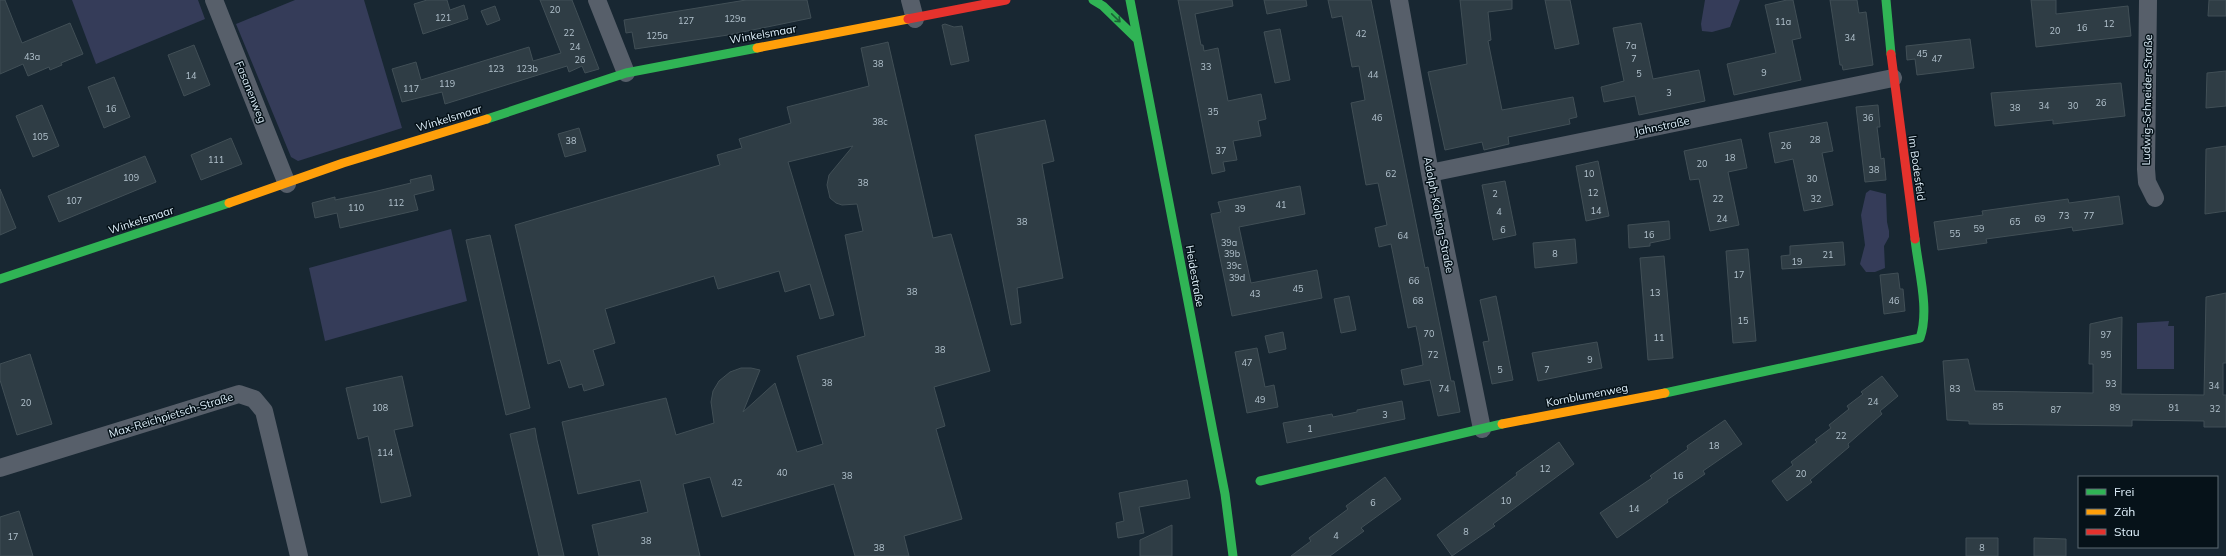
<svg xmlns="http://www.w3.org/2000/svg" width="2226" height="556" viewBox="0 0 2226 556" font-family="Mulish,sans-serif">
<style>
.green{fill:#353c59}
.building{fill:#2f3d45;stroke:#414f56}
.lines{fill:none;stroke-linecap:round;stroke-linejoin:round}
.street{stroke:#575f6a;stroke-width:18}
.fast{stroke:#30b455;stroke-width:9}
.slow{stroke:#ff9f0a;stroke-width:9}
.jam{stroke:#e5322d;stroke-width:9}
.oneway{stroke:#1b6337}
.labels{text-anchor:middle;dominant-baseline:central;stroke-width:3;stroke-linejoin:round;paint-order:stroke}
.number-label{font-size:9px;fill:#b3c3ce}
.street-label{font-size:11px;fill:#dff0fb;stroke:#061219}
</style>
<rect width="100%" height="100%" fill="#182732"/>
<!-- green -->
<path class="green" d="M72 0H198L205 19 96 64Z
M295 0H364L402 128 298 161 291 157 236 24Z
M1705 0H1740L1730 27 1712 32 1702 31 1701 24Z
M1870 190 1886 194 1887 222 1889 231V237L1884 246 1885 268 1875 272H1866L1860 264 1865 245 1861 215 1866 193Z
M451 229 467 301 325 341 309 268Z
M2169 321 2168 326H2174V369H2137V323Z"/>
<!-- building -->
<path class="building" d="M0 0H5L22 43 70 23 83 54 61 63 62 65 50 70 49 67 28 76 23 64 0 74Z
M427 0H447L450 10 464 5 468 19 423 34 414 4Z
M540 0H572L599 69 585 73 582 66 569 72 567 66 445 104 442 92 402 102 392 69 416 62 421 80 529 47 533 61 561 53Z
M746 0H807L811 18 728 35 635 49 632 32 626 33 624 20Z
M1178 0H1232L1233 6 1195 14 1201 45H1203L1204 51 1218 48 1228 101 1261 94 1266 119 1258 121 1261 136 1233 141 1237 160 1223 162 1225 171 1212 174Z
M1264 0H1306L1307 6 1267 14Z
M1328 0H1371L1425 268 1428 267 1451 381H1454L1460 412 1438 416 1430 380 1404 385 1401 370 1423 365 1420 346 1416 326 1408 328 1391 244 1379 247 1375 228 1387 225 1378 183 1366 185 1351 103 1365 100 1359 66 1352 67 1342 16 1332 18Z
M1460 0H1512V9L1488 12 1491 40 1488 41 1502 110 1573 97 1577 117 1569 119 1570 124 1508 137 1509 144 1484 150 1482 142 1445 150 1428 72 1467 64Z
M1545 0H1570L1579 44 1555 49Z
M1787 0H1793L1801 38 1792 40 1801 80 1734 95 1727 64 1776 53 1765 5Z
M1830 0H1857L1859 13 1866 12 1873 65 1843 70 1842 65H1840Z
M2031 0H2056V14L2128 6 2131 36 2036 47Z
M2209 0H2226V16H2208Z
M495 6 500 20 487 25 481 11Z
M1641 23 1653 79 1699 70 1705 101 1639 115 1635 96 1604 102 1601 87 1624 81 1613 28Z
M945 24 954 27 962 26 969 61 951 65 942 25Z
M1280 29 1290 80 1275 83 1264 32Z
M1970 39 1974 68 1917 75 1915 59 1907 60 1906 46Z
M884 43 888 42 933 238 951 234 990 371 934 387 945 426 936 429 962 519 904 536 909 556H855L834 484 722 517 710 477 683 484 700 556H599L592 525 648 512 640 480 578 494 562 422 666 398 676 435 714 423 711 402 713 391 719 381 730 372 741 368H751L760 370 743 412 775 383 797 452 823 444 797 356 865 336 845 235 863 231 857 204 842 205 836 203 830 198 827 185 829 175 853 146 788 162 834 315 820 319 810 284 785 292 779 271 718 289 714 276 605 309 615 343 593 350 604 385 584 391 582 384 569 388 560 360 548 364 515 225 720 165 717 155 742 148 739 139 791 123 787 107 869 86 861 48Z
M194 45 210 85 184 96 168 55Z
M2226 71V106L2206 108 2207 73Z
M114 77 130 117 104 128 88 87Z
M2121 83 2125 116 2053 124V120L1995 126 1991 93Z
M42 105 59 146 33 157 16 116Z
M1878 105 1880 127H1877L1881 159 1884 158 1886 180 1865 182 1856 107Z
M1045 120 1054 161 1042 164 1063 278 1017 288 1021 323 1011 325 975 135Z
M1827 122 1833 151 1822 153 1833 205 1804 211 1793 159 1775 163 1769 133Z
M579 128 586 151 565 157 558 134Z
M231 138 242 164 201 180 191 155Z
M1741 139 1747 168 1728 172 1739 225 1710 231 1699 179 1690 180 1684 151Z
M2226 146V211L2205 214 2206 149Z
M145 156 156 182 59 222 48 196Z
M1598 161 1609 216 1586 221 1576 166Z
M431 175 434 190 414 195 418 210 340 228 337 213 315 218 312 203 335 197V200L373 192 411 183 410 180Z
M1505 181 1516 235 1493 240 1482 185Z
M1300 186 1305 214 1239 227 1251 283 1317 270 1322 298 1232 316 1211 214 1221 212 1218 202Z
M0 189 16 228 0 235Z
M2119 196 2123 224 2073 231 2072 227 2060 229 1986 239 1987 243 1938 250 1934 222 1983 215 1982 211 2068 199 2069 203Z
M1669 221 1670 239 1650 243V246L1629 248 1628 225Z
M490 235 530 408 506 415 466 240Z
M1575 239 1577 263 1535 268 1533 243Z
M1843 242 1845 265 1782 269 1781 256 1790 255V246Z
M1748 249 1756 341 1733 343 1726 251Z
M1664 256 1673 358 1648 360 1640 258Z
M1898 273 1900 289H1903L1905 311 1884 314 1880 275Z
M2226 293V363H2223V395H2226V427H2204V421L2132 420V426L1969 424V421L1947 420 1943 361 1968 359 1975 391 2093 393V364H2089L2090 324 2122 317 2121 394 2204 395 2206 297Z
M1349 296 1356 330 1341 333 1334 299Z
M1496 296 1513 380 1492 384 1483 342 1489 341 1480 300Z
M1283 332 1286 349 1269 353 1265 336Z
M1597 342 1602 368 1538 381 1532 353Z
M1257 348 1265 387 1274 385 1278 407 1247 413 1235 352Z
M30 354 52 424 17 435 0 380V364Z
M402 376 413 426 394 430 411 496 381 503 368 436 358 439 346 388Z
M1882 376 1898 396 1880 411 1882 414 1848 444 1849 447 1810 480 1812 482 1787 501 1772 481 1793 465 1791 462 1817 442 1815 440 1831 428 1829 425 1849 409 1847 406 1863 394 1861 392Z
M1402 401 1405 419 1287 443 1283 423 1332 414 1333 417 1357 412V410Z
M1725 420 1742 444 1703 471 1705 474 1667 500 1668 502 1617 538 1600 513 1652 478 1650 476 1688 449 1687 446Z
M535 428 537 440 564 556H539L510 434Z
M1559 442 1574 464 1493 524 1495 526 1452 556 1437 535 1517 475 1516 473Z
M1385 477 1401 499 1361 528 1364 531 1330 556H1291L1311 541 1309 538 1348 509 1346 506Z
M1187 480 1190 498 1139 507 1144 533 1118 538 1116 523 1124 521 1119 493Z
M19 511 33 556H0V517Z
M1172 525V556H1140V540Z
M1966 538H1998V556H1966Z
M2034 538 2066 539V556H2034Z"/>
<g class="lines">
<!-- street -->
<path class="street" d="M214 0 287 184
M597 0 626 73
M910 0 915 19
M1399 0 1430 173 1482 429
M2148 0 2146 169 2147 182 2155 198
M1430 173 1893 78
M0 468 239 394 254 399 264 411 299 556"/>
<!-- fast -->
<path class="fast" d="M1093 0 1103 6 1137 39
M1130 0 1225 494 1233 556
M1886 0 1891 54
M487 119 626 73 757 48
M0 279 229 203
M1665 393 1920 338C1930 310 1918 269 1915 239
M1260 481 1502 424"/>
<!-- slow -->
<path class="slow" d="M757 48 908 19
M229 203 343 163 487 119
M1502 424 1665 393"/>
<!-- jam -->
<path class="jam" d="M908 19 1006 0
M1891 54 1915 239"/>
</g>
<!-- one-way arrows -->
<defs><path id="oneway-shaft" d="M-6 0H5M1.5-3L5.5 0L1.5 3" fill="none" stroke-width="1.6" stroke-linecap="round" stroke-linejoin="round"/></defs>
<use class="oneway" href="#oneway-shaft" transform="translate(1116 18) rotate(44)"/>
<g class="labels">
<!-- number labels -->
<g class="number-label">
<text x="555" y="9">20</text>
<text x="443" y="17">121</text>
<text x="735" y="18">129a</text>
<text x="686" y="20">127</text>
<text x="1783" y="21">11a</text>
<text x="2109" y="23">12</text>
<text x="2082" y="27">16</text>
<text x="2055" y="30">20</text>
<text x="569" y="32">22</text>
<text x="1361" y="33">42</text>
<text x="657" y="35">125a</text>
<text x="1850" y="37">34</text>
<text x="1631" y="45">7a</text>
<text x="575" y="46">24</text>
<text x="1922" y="53">45</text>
<text x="32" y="56">43a</text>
<text x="1634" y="58">7</text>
<text x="1937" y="58">47</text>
<text x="580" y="59">26</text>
<text x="878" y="63">38</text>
<text x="1206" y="66">33</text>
<text x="496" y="68">123</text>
<text x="527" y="68">123b</text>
<text x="1764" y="72">9</text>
<text x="1639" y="73">5</text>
<text x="1373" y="74">44</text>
<text x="191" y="75">14</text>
<text x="447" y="83">119</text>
<text x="411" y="88">117</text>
<text x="1669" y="92">3</text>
<text x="2101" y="102">26</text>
<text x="2044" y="105">34</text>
<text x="2073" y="105">30</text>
<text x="2015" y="107">38</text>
<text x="111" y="108">16</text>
<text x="1213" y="111">35</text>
<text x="1377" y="117">46</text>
<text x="1868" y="117">36</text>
<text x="880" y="121">38c</text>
<text x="40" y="136">105</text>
<text x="1815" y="139">28</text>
<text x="571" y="140">38</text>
<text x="1786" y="145">26</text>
<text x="1221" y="150">37</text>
<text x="1730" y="157">18</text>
<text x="216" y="159">111</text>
<text x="1702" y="163">20</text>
<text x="1874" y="169">38</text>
<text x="1391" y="173">62</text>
<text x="1589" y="173">10</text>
<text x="131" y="177">109</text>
<text x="1812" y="178">30</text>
<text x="863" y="182">38</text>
<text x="1593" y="192">12</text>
<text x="1495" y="193">2</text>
<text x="1718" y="198">22</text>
<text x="1816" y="198">32</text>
<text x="74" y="200">107</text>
<text x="396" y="202">112</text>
<text x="1281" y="204">41</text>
<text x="356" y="207">110</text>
<text x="1240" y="208">39</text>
<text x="1596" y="210">14</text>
<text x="1499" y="211">4</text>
<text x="2064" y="215">73</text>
<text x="2089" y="215">77</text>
<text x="1722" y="218">24</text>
<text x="2040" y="218">69</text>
<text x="1022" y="221">38</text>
<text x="2015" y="221">65</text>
<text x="1979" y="228">59</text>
<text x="1503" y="229">6</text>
<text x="1955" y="233">55</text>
<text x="1649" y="234">16</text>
<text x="1403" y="235">64</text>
<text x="1229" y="242">39a</text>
<text x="1232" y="253">39b</text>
<text x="1555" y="253">8</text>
<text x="1828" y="254">21</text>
<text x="1797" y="261">19</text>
<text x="1234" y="265">39c</text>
<text x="1739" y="274">17</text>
<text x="1237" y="277">39d</text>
<text x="1414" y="280">66</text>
<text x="1298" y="288">45</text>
<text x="912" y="291">38</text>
<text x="1655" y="292">13</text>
<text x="1255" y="293">43</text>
<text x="1418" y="300">68</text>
<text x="1894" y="300">46</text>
<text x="1743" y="320">15</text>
<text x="1429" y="333">70</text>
<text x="2106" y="334">97</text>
<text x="1659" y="337">11</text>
<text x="940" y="349">38</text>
<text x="1433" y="354">72</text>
<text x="2106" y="354">95</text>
<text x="1590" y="359">9</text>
<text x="1247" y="362">47</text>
<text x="1500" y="369">5</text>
<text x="1547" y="369">7</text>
<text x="827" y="382">38</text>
<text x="2111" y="383">93</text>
<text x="2214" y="385">34</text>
<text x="1444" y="388">74</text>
<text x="1955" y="388">83</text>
<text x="1260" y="399">49</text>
<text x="1873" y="401">24</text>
<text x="26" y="402">20</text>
<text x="1998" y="406">85</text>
<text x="380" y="407">108</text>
<text x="2115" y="407">89</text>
<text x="2174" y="407">91</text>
<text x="2215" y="408">32</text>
<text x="2056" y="409">87</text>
<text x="1385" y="414">3</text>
<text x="1310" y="428">1</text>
<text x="1841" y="435">22</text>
<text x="1714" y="445">18</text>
<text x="385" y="452">114</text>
<text x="1545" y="468">12</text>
<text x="782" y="472">40</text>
<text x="1801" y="473">20</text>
<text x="847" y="475">38</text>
<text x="1678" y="475">16</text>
<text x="737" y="482">42</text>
<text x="1506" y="500">10</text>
<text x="1373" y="502">6</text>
<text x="1634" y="508">14</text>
<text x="1466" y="531">8</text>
<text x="1336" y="535">4</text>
<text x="13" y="536">17</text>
<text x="646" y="540">38</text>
<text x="879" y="547">38</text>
<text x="1982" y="547">8</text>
</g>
<!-- street labels -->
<g class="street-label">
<text transform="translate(763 34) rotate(-10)">Winkelsmaar</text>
<text transform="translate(251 92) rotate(68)">Fasanenweg</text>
<text transform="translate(2147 100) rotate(-89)">Ludwig-Schneider-Straße</text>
<text transform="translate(449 118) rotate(-17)">Winkelsmaar</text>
<text transform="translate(1662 126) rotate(-12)">Jahnstraße</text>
<text transform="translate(1917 168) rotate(82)">Im Bodesfeld</text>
<text transform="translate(1439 215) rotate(79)">Adolph-Kolping-Straße</text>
<text transform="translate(141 220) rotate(-18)">Winkelsmaar</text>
<text transform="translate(1195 276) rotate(80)">Heidestraße</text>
<text transform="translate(1587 395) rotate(-11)">Kornblumenweg</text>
<text transform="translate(171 415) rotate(-17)">Max-Reichpietsch-Straße</text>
</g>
</g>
<!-- legend -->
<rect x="2078" y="476" width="140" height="72" fill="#061219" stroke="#5d6b73"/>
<rect x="2086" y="489" width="20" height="6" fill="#30b455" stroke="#5d6b73"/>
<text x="2114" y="496" font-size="12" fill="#dff0fb">Frei</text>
<rect x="2086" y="509" width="20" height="6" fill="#ff9f0a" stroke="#5d6b73"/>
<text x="2114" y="516" font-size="12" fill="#dff0fb">Zäh</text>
<rect x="2086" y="529" width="20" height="6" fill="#e5322d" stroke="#5d6b73"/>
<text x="2114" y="536" font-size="12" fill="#dff0fb">Stau</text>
</svg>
